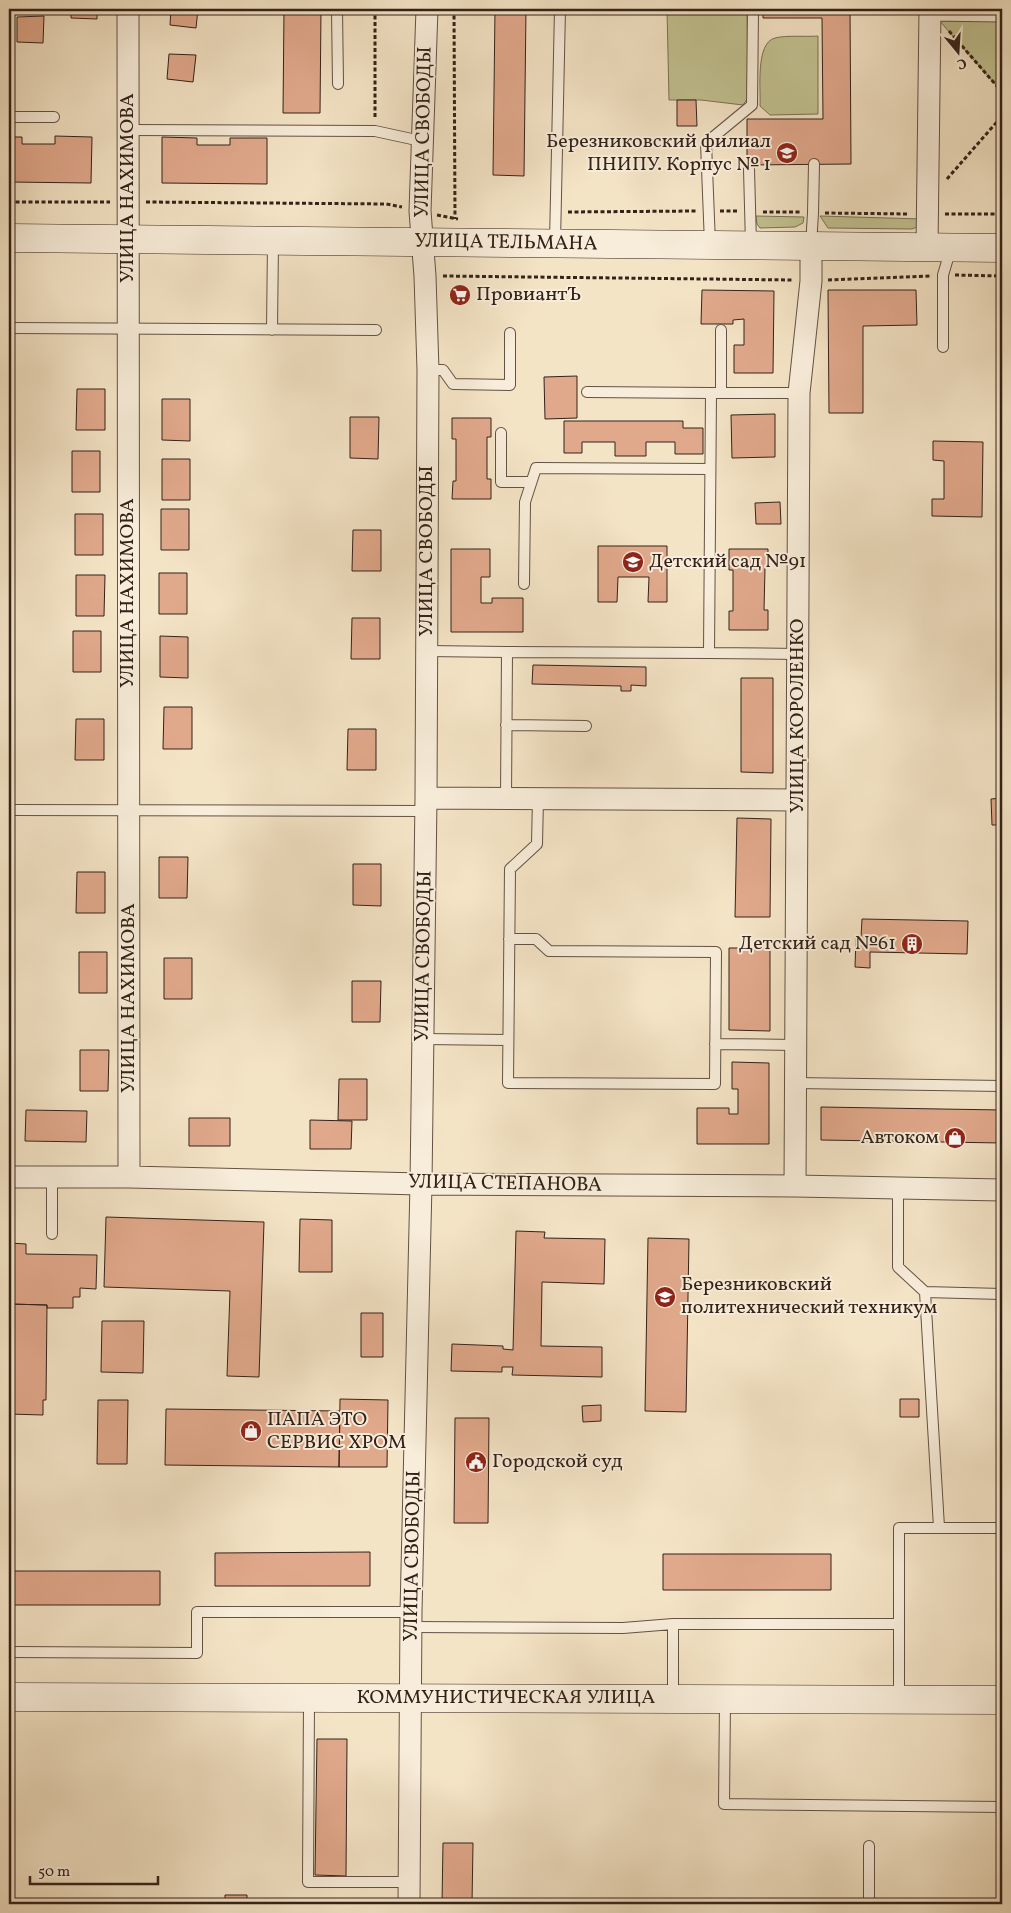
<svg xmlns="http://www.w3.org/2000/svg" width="1011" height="1913" viewBox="0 0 1011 1913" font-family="Vollkorn,serif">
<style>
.green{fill:#c2c291;stroke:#7a7256}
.building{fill:#e1a98c;stroke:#33221a}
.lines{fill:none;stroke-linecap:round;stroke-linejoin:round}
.service-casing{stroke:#635245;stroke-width:12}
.minor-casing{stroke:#635245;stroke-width:23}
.secondary-casing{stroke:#33221a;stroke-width:29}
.path{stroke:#33221a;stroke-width:3;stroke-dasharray:4 2.5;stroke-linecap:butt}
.service{stroke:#f8edda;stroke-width:10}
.minor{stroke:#f8edda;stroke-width:21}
.secondary{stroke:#f8edda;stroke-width:28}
.labels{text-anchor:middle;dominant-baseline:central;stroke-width:4;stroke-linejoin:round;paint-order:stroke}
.street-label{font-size:20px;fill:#33221a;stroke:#f8edda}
.poi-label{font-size:20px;fill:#33221a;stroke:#f8edda;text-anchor:start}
</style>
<rect width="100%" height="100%" fill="#f4e4c6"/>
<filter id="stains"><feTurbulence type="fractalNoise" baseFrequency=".004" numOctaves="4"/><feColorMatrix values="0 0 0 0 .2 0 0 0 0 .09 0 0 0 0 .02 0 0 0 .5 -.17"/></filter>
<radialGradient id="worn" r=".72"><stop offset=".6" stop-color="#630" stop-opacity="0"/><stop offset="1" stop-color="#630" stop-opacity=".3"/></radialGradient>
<!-- green -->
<path class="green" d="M667 9H747L748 98 743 105 701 100H669Z
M930 10 1002 11V92Z
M818 36V114L770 115 760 106C761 90 755 43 775 38 786 35 806 37 818 36Z
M756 216 804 217 803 223 795 227 760 228 757 224Z
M820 216 922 219 917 227 912 229 828 228Z"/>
<!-- building -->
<path class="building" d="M71 9H97V19L71 18Z
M171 9H198L196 28 170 25Z
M284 9H321L320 113H283Z
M495 9H526L524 176 493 175Z
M763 9H850L851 164 747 165V119H823L822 18H763Z
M44 16 43 43 17 42V17Z
M169 54 196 55 193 82 167 79Z
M677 100H696L697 126H677Z
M55 136 92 137 91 183 9 182V137H22V144H55Z
M162 137 197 138V145H230V138H267V184L162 183Z
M702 290 774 291 773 373H734V345H744V319L733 320V324H701Z
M828 290H916L917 325 863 326V413H829Z
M577 376V418L545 419 544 377Z
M77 389H105V430H76Z
M162 399H190V441L162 440Z
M775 414V457L732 458 731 415Z
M350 417H379L378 459 350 458Z
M452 418H491V437H487V479H491V499H452L453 481H456V439H452Z
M564 421H683V428H703V454H675V442H646V456H615V442H582V453H564Z
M933 441 983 442 982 517 932 516V499H944V461L933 460Z
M72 451H100V492H72Z
M162 459H190V500H162Z
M780 502 781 524H756L755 503Z
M161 509H189V550H161Z
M75 514H103V555H75Z
M353 530H381V571H352Z
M598 546H667V602H648L649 577H618L617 602H598Z
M451 549H490V577H481V603H492V598H523V632H451Z
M729 549H768V568H765L764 610H768V630H729V611H733V570H729Z
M159 573H187V614H159Z
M76 575H105L104 616H76Z
M352 618H380V659H351Z
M73 631H101V672H73Z
M160 636 188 637V678L160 677Z
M533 665 646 667V686L631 685V691H621V686L532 684Z
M741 678H773V773L741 772Z
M164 707H192V749H163Z
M76 719H104V760H75Z
M348 729H376V770H347Z
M1002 798V825H992L991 799Z
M737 818 771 819 770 917H735Z
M159 857H188L187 898H159Z
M353 864H381V906L353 905Z
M77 872H105V913H76Z
M862 919 968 921 967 954 870 952V968L855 967 856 937H861Z
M729 948H770V1031L729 1030Z
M79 952H107V993H79Z
M164 958H192V999H164Z
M352 981H381L380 1022H352Z
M80 1050H109L108 1091H80Z
M732 1062 769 1063V1144H697V1108H729V1114H738V1089H732Z
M339 1079H367V1120H338Z
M821 1107 1002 1110V1143L821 1140Z
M26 1110 87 1111 86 1142 25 1141Z
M189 1118H230V1146H189Z
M310 1120 352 1121 351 1149H310Z
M106 1217 264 1222 259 1377 227 1376 230 1291 104 1287Z
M300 1219 332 1220V1272H299Z
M516 1231 545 1232 544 1238 605 1239 604 1284 542 1282 541 1346 602 1347V1377L512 1375 513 1367H502V1372L451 1371 452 1344 503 1346V1349L513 1350Z
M648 1238 689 1239 686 1412 645 1411Z
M9 1243 26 1244V1254L97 1255 96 1289 80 1288V1297H73V1308H47V1305L9 1304Z
M9 1304 47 1305 46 1400H43V1415L9 1414Z
M361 1313H383V1357H361Z
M102 1321H144L143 1373 101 1372Z
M340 1399 388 1400 387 1467H339Z
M900 1399H919V1417H900Z
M98 1400H128L127 1464H97Z
M601 1405V1421L583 1422 582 1406Z
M166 1409 340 1411 339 1467 165 1465Z
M455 1418H489L488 1523H454Z
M370 1552V1586H215V1553Z
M663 1554H831V1590H663Z
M9 1571H160V1605H9Z
M317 1739H347L346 1876 315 1875Z
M443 1843H473L472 1904H442Z
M225 1895H247V1904H225Z"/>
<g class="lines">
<!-- service casing -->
<g class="service-casing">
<path id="service" d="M337 9 338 84
M9 117H54
M128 130 375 131 421 141
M749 169 751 244
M555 242 560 9
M710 244 706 143 752 105 753 9
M811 246 813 213 814 164
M9 328 376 330
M272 330 273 242
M943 347V275L951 248
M428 370H443L453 384 510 385V333
M587 392 711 393
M721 393V330
M501 433V482H531
M524 584 525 502 536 468 710 469
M427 651 507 652 506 798
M507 652 709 653
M798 654 709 653 711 393H799
M506 725 586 726
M9 810 426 811
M509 939H536L549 951 716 952 715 1084 508 1083C509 1011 509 940 510 869L537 844 538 798
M424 1039 508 1040
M715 1044 795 1045
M795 1083 1002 1086
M898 1188V1267L925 1292 1002 1294
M52 1234V1177
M925 1292 939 1527
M411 1627 623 1628 673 1624H899
M9 1652 197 1653V1612H411
M673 1698V1624
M309 1699 308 1882H410
M899 1699V1528H1002
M725 1700 724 1804 1002 1807
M869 1846V1904"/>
</g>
<!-- minor casing -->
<g class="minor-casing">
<path id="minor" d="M128 9 129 1177
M930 10 1002 11
M927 247 930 10
M426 798 797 800
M9 1177H129L421 1184 795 1186 1002 1190
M795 1186 799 393 811 281V246
M409 1904 411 1612 421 1184 426 798 428 370 425 276 420 211 427 9"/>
</g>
<!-- secondary casing -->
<g class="secondary-casing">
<path id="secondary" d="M9 238 1002 248
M9 1697 1002 1700"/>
</g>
<!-- path -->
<path class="path" d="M375 9V118
M454 9 455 219
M949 31 1002 92
M947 179 1002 116
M1002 179V176
M9 202H110
M146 202 386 204 402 207
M720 211H739
M568 212 697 211
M763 212H802
M825 213 909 214
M945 214H1002
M437 215 458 219
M955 275 1002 276
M443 276 794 280
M828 280 932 276"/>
<!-- service -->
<use href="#service" class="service"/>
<!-- minor -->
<use href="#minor" class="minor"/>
<!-- secondary -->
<use href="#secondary" class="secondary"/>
</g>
<!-- icons -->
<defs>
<g id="university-disc" transform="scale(1.125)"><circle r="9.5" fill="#8f2418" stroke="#f8edda"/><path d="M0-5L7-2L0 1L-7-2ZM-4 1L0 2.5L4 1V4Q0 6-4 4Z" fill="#fff"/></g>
<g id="supermarket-disc" transform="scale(1.125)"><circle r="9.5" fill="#8f2418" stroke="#f8edda"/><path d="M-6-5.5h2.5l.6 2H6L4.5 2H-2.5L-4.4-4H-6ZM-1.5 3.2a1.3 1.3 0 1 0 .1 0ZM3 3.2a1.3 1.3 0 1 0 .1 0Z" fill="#fff"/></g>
<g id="school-disc" transform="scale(1.125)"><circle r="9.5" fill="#8f2418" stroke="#f8edda"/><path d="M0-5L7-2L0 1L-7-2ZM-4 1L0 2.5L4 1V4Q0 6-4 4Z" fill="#fff"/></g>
<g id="building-disc" transform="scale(1.125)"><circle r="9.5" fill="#8f2418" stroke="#f8edda"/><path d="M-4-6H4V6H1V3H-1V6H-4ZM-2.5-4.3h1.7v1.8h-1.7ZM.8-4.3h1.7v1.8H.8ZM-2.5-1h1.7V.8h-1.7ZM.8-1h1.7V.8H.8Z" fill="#fff"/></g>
<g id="shop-disc" transform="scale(1.125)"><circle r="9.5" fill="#8f2418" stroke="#f8edda"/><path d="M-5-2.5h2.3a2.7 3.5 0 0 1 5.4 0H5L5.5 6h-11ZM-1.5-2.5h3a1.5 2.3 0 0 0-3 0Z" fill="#fff"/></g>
<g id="civic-disc" transform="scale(1.125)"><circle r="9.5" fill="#8f2418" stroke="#f8edda"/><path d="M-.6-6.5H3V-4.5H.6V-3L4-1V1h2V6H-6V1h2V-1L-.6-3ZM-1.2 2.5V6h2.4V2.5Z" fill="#fff"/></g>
</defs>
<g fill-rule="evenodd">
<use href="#university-disc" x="787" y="153"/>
<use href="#supermarket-disc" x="460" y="295"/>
<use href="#school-disc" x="633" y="562"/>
<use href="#building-disc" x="912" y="944"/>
<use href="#shop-disc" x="955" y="1138"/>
<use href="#university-disc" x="665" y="1297"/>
<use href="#shop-disc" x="251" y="1431"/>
<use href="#civic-disc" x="476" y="1462"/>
</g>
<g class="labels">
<!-- street labels -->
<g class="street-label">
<text transform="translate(424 132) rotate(-89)">УЛИЦА СВОБОДЫ</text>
<text transform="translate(128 188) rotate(-90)">УЛИЦА НАХИМОВА</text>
<text transform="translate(506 243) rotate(1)">УЛИЦА ТЕЛЬМАНА</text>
<text transform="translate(427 551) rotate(-90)">УЛИЦА СВОБОДЫ</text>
<text transform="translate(128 593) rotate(-90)">УЛИЦА НАХИМОВА</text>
<text transform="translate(798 716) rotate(-90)">УЛИЦА КОРОЛЕНКО</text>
<text transform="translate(424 956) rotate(-89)">УЛИЦА СВОБОДЫ</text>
<text transform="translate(129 998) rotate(-90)">УЛИЦА НАХИМОВА</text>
<text transform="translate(505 1184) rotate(1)">УЛИЦА СТЕПАНОВА</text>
<text transform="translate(413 1556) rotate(-89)">УЛИЦА СВОБОДЫ</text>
<text x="506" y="1698">КОММУНИСТИЧЕСКАЯ УЛИЦА</text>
</g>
<!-- poi labels -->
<g class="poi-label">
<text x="771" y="142" text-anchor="end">Березниковский филиал<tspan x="771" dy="23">ПНИПУ. Корпус № 1</tspan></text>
<text x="476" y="295">ПровиантЪ</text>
<text x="649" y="562">Детский сад №91</text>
<text x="896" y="944" text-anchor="end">Детский сад №61</text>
<text x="939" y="1138" text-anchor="end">Автоком</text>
<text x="681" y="1285">Березниковский<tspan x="681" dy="23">политехнический техникум</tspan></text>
<text x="267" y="1420">ПАПА ЭТО<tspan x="267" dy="23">СЕРВИС ХРОМ</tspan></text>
<text x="492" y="1462">Городской суд</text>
</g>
</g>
<!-- margin -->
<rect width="1011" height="1913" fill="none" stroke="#f4e4c6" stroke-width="30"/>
<rect x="10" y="10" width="991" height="1893" fill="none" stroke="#33221a" stroke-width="2.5"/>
<rect x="15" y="15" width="981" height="1883" fill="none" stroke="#33221a"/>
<!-- north arrow -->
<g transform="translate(958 52) rotate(162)" stroke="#f8edda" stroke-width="4" paint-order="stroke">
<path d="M0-4L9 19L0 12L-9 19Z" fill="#33221a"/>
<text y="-8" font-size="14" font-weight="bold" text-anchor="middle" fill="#33221a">С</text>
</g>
<!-- scale -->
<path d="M30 1876v8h128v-8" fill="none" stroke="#33221a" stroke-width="2.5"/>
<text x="38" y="1876" font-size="15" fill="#33221a" stroke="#f8edda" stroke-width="4" paint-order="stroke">50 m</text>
<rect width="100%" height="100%" filter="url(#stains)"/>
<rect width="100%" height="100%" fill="url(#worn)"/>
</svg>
